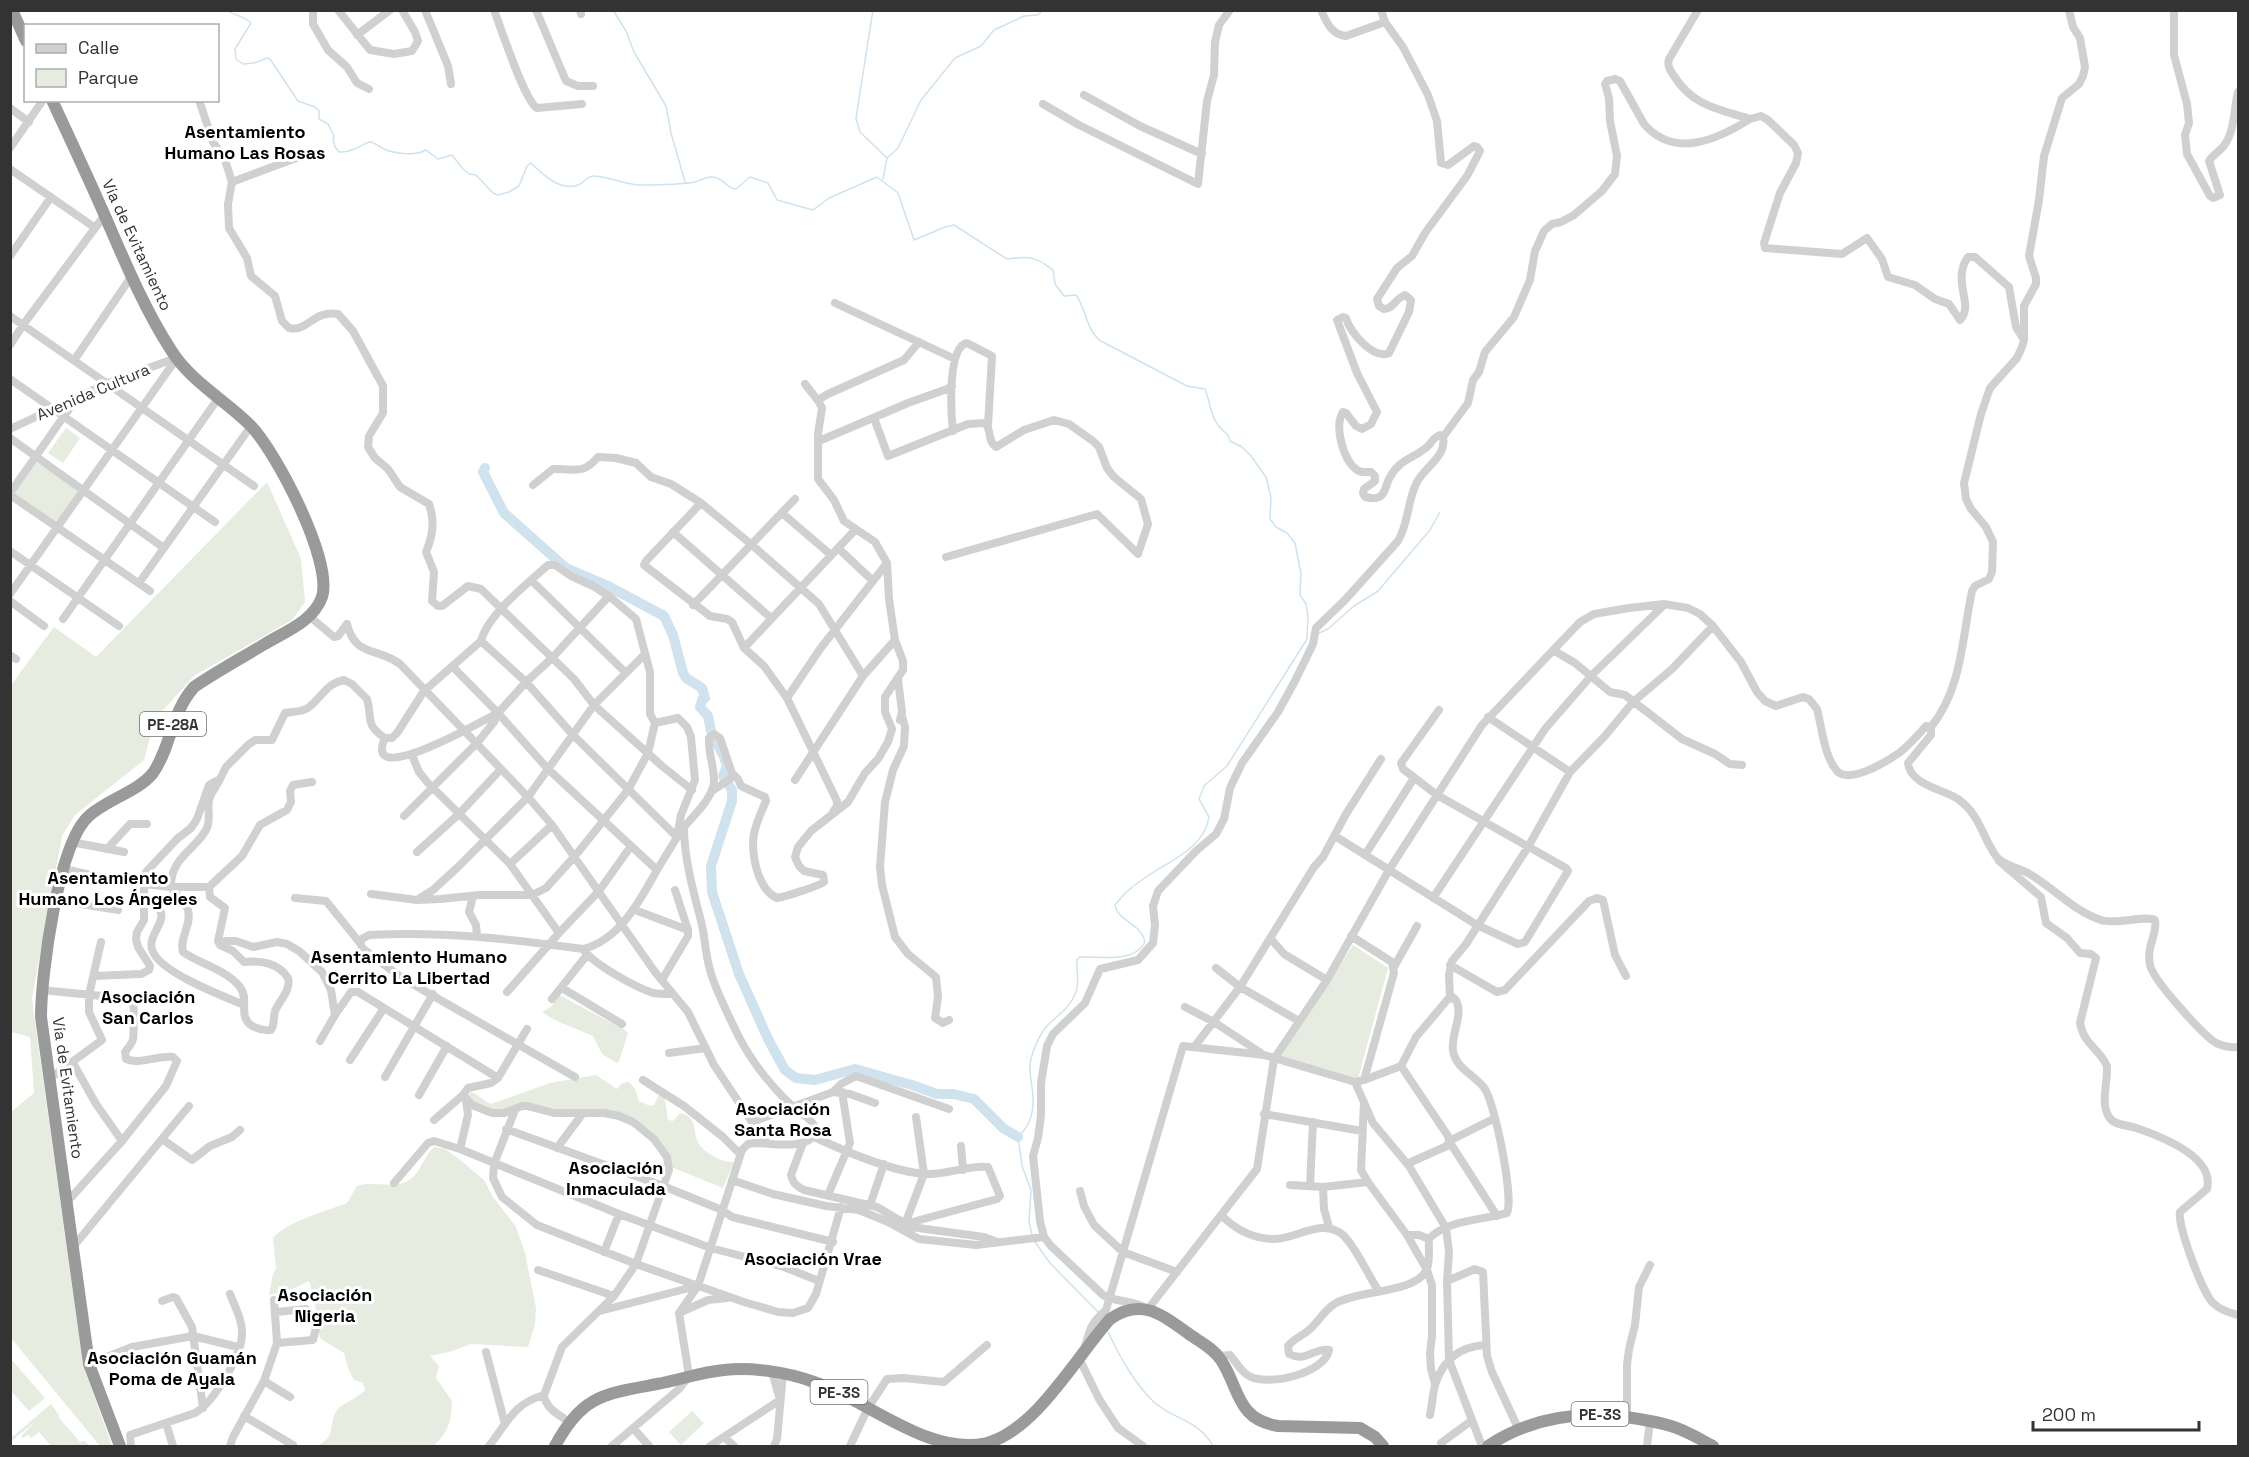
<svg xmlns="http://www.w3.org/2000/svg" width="2249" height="1457" viewBox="0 0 2249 1457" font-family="'Space Grotesk',sans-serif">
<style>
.green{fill:#e6ecdf}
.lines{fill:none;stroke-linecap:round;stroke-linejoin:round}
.stream{stroke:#cfe2ee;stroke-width:1.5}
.river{stroke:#cfe2ee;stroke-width:10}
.minor{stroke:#d0d0d0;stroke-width:8}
.highway{stroke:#9a9a9a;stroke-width:12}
.labels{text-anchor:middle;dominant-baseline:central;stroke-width:6;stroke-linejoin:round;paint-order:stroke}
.shield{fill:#fff;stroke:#707070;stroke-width:1.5}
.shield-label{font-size:15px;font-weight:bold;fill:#333}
.street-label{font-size:16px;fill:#333;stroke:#fff}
.neighbourhood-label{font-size:18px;font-weight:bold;fill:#000;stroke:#fff}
</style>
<rect width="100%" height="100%" fill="#fff"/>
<!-- green -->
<path class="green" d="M66 428 80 438 63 463 48 453Z
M36 462 79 491 56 524 13 495Z
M267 482 301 559 305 602 292 620 195 675 155 719 144 760 75 815 62 836 32 998 34 1015 83 1365 112 1446H100L11 1338V1112L34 1093 30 1037 11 1032V685L54 627 96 657Z
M1353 945 1388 968 1358 1079 1278 1058Z
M559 995 625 1030 628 1033 619 1061 617 1063 602 1054 593 1036C576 1028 557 1023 542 1012L551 1007Z
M596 1075 617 1089 622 1083 629 1082 635 1089 639 1101 650 1106 654 1105 659 1095 665 1099 668 1120 673 1121 680 1113C697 1117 693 1129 697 1140 701 1152 723 1163 734 1162L723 1188 671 1167 666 1153 622 1114H562L539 1108 489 1113 468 1097 471 1092C478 1094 484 1101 491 1104L550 1083Z
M434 1147 445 1149 459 1159 484 1180 493 1197 516 1227 525 1253 536 1308 535 1324 528 1347 470 1344 453 1351 430 1356 439 1366 436 1378 452 1401C451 1422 449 1431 434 1446H317C338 1435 327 1426 337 1410 342 1403 357 1399 365 1390L363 1383 354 1380 348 1368 344 1353 321 1339 317 1330 315 1299 309 1281 288 1291 269 1295 273 1274 276 1269 273 1238C289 1220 325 1212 347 1203L357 1186C374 1180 397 1191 412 1178 422 1169 424 1156 434 1147Z
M10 1358 45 1398 29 1411 11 1391Z
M51 1404 59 1415V1418L80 1442 85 1441 90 1446H51L39 1432 31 1438 28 1435 23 1438 21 1436 36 1421 13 1440 11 1438Z
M692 1411 704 1423 681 1445 669 1432Z"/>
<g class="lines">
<!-- stream -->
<path class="stream" d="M226 10C233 15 245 16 251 23L235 49 236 59 243 64 254 63 267 58 270 59 298 101 315 107 319 111V119L328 124 334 136 333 139 335 147 339 152C355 153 363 142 371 142 375 143 380 147 384 149 395 154 416 156 426 150L438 159 452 155 463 169 469 174 476 175 493 193 498 195 509 192 519 186 527 166 531 163C542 174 561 192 578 185 584 183 587 176 594 176 606 176 623 184 639 185 654 185 680 185 695 182 701 180 706 177 712 177 723 177 726 188 736 189L750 177 768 183 777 200 813 210 829 198 877 177 898 193 914 240 945 227 954 225 1007 259C1029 256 1035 256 1053 270L1055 284 1064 296 1076 295C1086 309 1086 328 1099 340L1187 386 1205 389C1213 410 1209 420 1228 435L1230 441 1242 447 1251 456 1266 477 1271 497 1270 519 1276 527 1287 533 1295 543 1301 574 1300 595 1306 604 1308 616 1307 638
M613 10 626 31 634 52 666 106 671 133 685 182
M873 10 856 118 860 132 887 158 883 179
M887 158 898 148 921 100 955 58 981 46 994 30 1024 16 1038 15 1043 10
M1319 633 1328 629 1354 606 1378 591 1430 530 1440 512
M1032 1235 1029 1222 1031 1190 1022 1166 1018 1137C1033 1123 1035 1106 1032 1087 1031 1079 1029 1071 1030 1064 1032 1052 1039 1035 1047 1026 1059 1013 1069 1010 1076 992 1080 981 1076 971 1077 960L1080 957C1100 956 1134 964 1145 942 1142 924 1117 921 1115 905 1122 896 1130 888 1139 882 1163 863 1204 851 1209 817L1199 799 1204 786 1227 766 1307 639
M1035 1242 1050 1263 1098 1312
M1108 1332C1120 1357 1134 1383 1154 1402 1172 1419 1198 1419 1213 1446"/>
<!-- river -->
<path class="river" d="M485 468 483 472 504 513 566 568 608 586 664 616 673 635 683 673 686 678 702 688 705 698 702 700 700 707 708 716 711 731 724 757 727 766 723 776 732 790V801L711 866 712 892 739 974 768 1039 785 1070 796 1078 815 1080 855 1069 912 1085 937 1094H953L974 1099 1003 1128 1018 1137"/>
<!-- minor -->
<path class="minor" d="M313 10V24L328 50 347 67 357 83 369 89
M338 10 370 50 394 54 412 51 418 41 415 32 402 10
M425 10 448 66 451 84
M494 10C501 28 524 100 537 108L582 104
M536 10 566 81 578 86H593
M580 10 581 14
M1321 10C1327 23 1331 34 1346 36L1385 22
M2174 10V55L2187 104 2189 123 2185 135 2187 154 2210 196 2213 198 2220 195 2209 161C2214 153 2221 151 2225 144 2235 130 2234 107 2238 92
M357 35 390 10
M1084 95 1140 126 1202 154
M199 100 213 142 225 160 232 182 228 204 229 228 247 258 251 276 275 296 282 321 289 328C308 332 313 310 338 314L353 331 383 386V413L369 436 368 447 375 458 388 469 400 487 429 504C435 522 433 535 426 552L434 572 432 601 438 606H442L468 586 481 589 574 679 594 705 662 766 692 790
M1043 104 1079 125 1198 184 1207 101 1214 75 1215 42 1219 25 1230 10
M10 108 29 122
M1750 119 1761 116 1768 120 1794 145 1798 153 1796 163 1780 193 1764 243 1765 248 1842 254 1867 238 1882 259 1888 277 1915 285 1935 299 1949 304 1960 320C1975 305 1951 281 1968 257H1975L2009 287 2016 327 2024 340
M10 148 43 100
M10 169 94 227
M232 182 307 154
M10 256 51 197
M835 303 955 359
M10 316 254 486
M10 345 23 325 104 216
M75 359 131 277
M10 379 215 522
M818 400 828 394 904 360 919 342
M874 418 888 456 968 424 985 423C992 430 987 441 996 447L1024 430 1054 420 1069 424 1093 441 1099 447 1107 468 1114 477 1141 499 1148 524 1138 554 1097 514 946 557
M10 429 108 383 176 358
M953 431C951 414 947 347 967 343L992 356 988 426
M1443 437 1468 403 1473 380 1479 372 1485 352 1514 317 1530 280 1535 251 1544 231 1552 224 1561 222 1574 215 1602 191 1615 174 1617 156 1610 121 1609 98 1605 84 1607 81 1615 79 1620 81 1644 124C1674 159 1717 140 1750 119 1718 109 1693 106 1674 76 1670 70 1667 66 1669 59L1698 10
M10 438 164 548
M819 441 908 403 947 389 952 386
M533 485 553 469C574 468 582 476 598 457L616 458 636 463 651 477 671 484 701 503 752 545 819 604 863 676
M10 493 76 399
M10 495 150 591
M701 503 646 561 644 565 710 616 727 619 732 622 744 648 764 666 787 698 837 801V806L833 812
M782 513 831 555
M673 532 771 618
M838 548 873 581
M10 551 119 626
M531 580 625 672
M139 583 251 426
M10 594 177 358
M10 601 44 626
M693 605 795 499
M309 616 334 637 338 636 347 624C355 657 377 647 400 664L528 797 552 825 655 972 688 1012 714 1065 752 1122 833 1092 850 1094 875 1103
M63 619 219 397
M481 641 526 682 573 735 677 837 681 815 695 780 691 737 687 727 678 718 655 723
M744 648 855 530
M1553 650 1575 663 1610 692 1625 695 1682 739 1715 754 1730 764 1742 765
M10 655 16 659
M453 667 498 713 547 768 657 870C640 900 620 940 583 949
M898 679 902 712 900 720
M787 698 820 649 887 563
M902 716 905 727 904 746 893 770 885 802 880 867 882 885 895 937 908 954 936 977 938 997 935 1018 943 1023 949 1020
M1488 717 1570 772
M1931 727C1962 689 1962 638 1972 591L1975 586 1989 579 1992 572 1993 542 1986 527 1971 509 1966 499 1964 483 1981 414 1990 388 2017 358 2022 347 2024 340V306L2036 284V278L2029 256 2039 200 2044 156 2062 98 2079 84 2083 76 2085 67 2080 38 2073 27 2069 10
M412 755 419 772 428 783 510 864 559 933 507 992
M795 780 863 676 895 640
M712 791 733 777
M404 816 477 743 494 722 498 713 526 682 552 658 609 596
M1335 836 1477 925 1518 944 1525 942 1568 871 1566 868 1437 795 1403 769 1401 763 1439 710
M71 842 124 852
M107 849 130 824H147
M417 852 459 814 501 769
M1365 855 1414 778
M1999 861 2041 897 2046 923 2067 938 2080 953 2091 954 2096 958 2080 1023C2084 1045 2099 1048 2107 1066 2108 1082 2100 1103 2109 1117 2114 1126 2130 1125 2139 1129 2162 1137 2215 1157 2207 1189L2180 1212C2177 1225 2203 1294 2213 1303 2220 1310 2230 1313 2238 1315
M510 864 552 825
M64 869 109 879
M657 870 679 834
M144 884 171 887C176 895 186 901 188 910 192 925 179 938 183 952 200 964 227 970 240 987 250 1000 237 1016 252 1026 258 1029 264 1031 271 1030 275 1024 273 1018 275 1011 280 1000 291 990 288 978 279 963 260 960 244 962L233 951 220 945 218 941 225 908 210 897 209 887 242 856 260 825 287 810 291 802 290 791 293 785 312 782
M209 887H171C170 857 198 848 207 828 211 818 207 809 209 800 211 792 217 786 220 779
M371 894 417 900 440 899 480 895H532L546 888 575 856 628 790 648 753 655 723 650 714V672L636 619 609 596 593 586 571 576 555 565H548C528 583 488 614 481 641L424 691 397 733 392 738H385C361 792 487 718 498 713
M473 896 469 912 476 925 477 935
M144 898C183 915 143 932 153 952 162 973 223 996 244 1005
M295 898 326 901 360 943
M420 898 433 890 458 867 528 797 594 705 644 655
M1433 898 1545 729 1591 676 1664 605
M57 900 118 910
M635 910 688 930
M559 933 599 891 631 846
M1351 936 1392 962 1394 973 1364 1080
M1271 939 1284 954 1327 980
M219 943 227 941H236L253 947 277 942 287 944 299 951 322 972 331 990 335 1015 320 1041
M1450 965 1497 992 1505 990 1589 901 1597 898 1603 900 1615 955 1626 976
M1394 967 1417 926
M1216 968 1240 987 1299 1021
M94 976 141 974 149 970 150 966 138 947 136 939 137 932 144 920V884L146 872 177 839 191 828 197 819 209 785 220 779 226 767 248 745 255 740H272L285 713C293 711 302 713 309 707 321 698 327 683 344 680L352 684 367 699C373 719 364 724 385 738
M662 980 688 936V930L675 890
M562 988 622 1024
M41 990 133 999C134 1002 134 1035 133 1039 132 1044 128 1048 125 1052L126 1059C141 1065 157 1055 173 1057L177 1061 166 1086 122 1141 67 1202
M1450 997 1449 975 1452 961 1466 944 1528 847 1570 772 1605 736 1633 702 1672 669 1713 626
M552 999 587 955
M1185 1007 1214 1022 1261 1053
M335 1015 351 992H358L498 1078
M1195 1046 1240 987 1314 867 1323 857 1346 814 1381 759
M669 1053 706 1048
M350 1060 384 1008
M73 1063 96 1104 122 1141
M1401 1066 1448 1136 1449 1141 1447 1146 1411 1162 1409 1166 1446 1228 1449 1252 1447 1281 1449 1360 1482 1446
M385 1077 433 994
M575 1077 402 978 362 948 360 940 369 935C443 931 510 939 583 949 593 964 635 987 653 993 659 994 665 994 672 994
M49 1079 102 1040 89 1012V995L101 942
M643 1080 684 1106 723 1137 739 1153
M1355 1082 1373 1123 1409 1166
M833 1092 841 1084 856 1076 949 1109
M419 1095 447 1046
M463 1095 468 1088 491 1083 498 1078 527 1029
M1364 1102 1361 1170 1368 1182 1407 1235 1427 1270 1432 1285V1336L1430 1353 1431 1369 1435 1384
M515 1110 494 1164 493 1178 502 1197 537 1225 636 1264 744 1302 778 1312 793 1313 808 1308 816 1294 841 1207
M1264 1114 1362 1131
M1495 1118 1449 1141 1497 1216
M434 1120 463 1095 472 1105 492 1113H504L522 1106H527L554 1113H604L619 1116 633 1122 654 1139 667 1157 669 1170 636 1264 614 1296 562 1347 544 1395C546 1409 558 1414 569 1422
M752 1122 767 1143
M506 1129 663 1186 722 1210 732 1217 833 1242
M814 1137C842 1150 898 1174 929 1174 948 1174 970 1165 988 1167L1000 1196 997 1199 905 1224
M162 1139 192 1160 210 1146 232 1137 240 1130
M803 1143 791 1175C793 1184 797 1186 804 1190L877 1207 911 1227 984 1237 997 1242
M961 1146 963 1170
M557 1148 583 1113
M460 1149 468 1115 466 1100
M732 1180 773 1194 826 1206 859 1210 888 1222 919 1239 976 1245 1044 1237
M394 1183 428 1143 434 1141 460 1149 619 1214 711 1248 784 1267 819 1281
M1290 1185 1323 1187
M1310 1186 1313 1122
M1080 1191 1084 1206 1094 1225 1123 1252 1177 1272
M828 1195 850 1143 842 1092
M870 1205 884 1164
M1221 1215 1148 1309C1131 1299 1116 1303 1103 1295L1051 1246 1044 1237 1040 1221 1033 1156 1038 1138 1041 1115V1083L1047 1046 1053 1034 1085 1003 1100 969 1138 960 1153 943 1155 925 1153 906 1158 891 1196 851 1216 834 1224 819 1230 788 1242 763 1278 712 1295 681 1313 644 1316 628 1345 600 1398 541C1409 523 1407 501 1417 482 1425 467 1447 456 1443 437L1440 435C1433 437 1432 443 1427 447 1413 459 1400 459 1390 477 1386 483 1386 494 1379 497 1375 499 1369 498 1365 497L1363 493 1364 489 1375 481V476L1371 472C1366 472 1361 473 1357 470 1343 460 1334 426 1343 412L1346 413 1356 426 1362 429 1371 424 1377 412 1357 373 1337 320 1343 317 1346 318C1350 332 1373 360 1389 353L1409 312 1411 300 1405 295C1396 298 1393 309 1384 309L1379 306 1377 299 1397 268 1412 256 1425 233 1467 176 1480 151 1477 147 1474 146 1448 165 1441 163 1437 121 1428 95 1403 47 1385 22 1381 10
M905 1224 924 1174 916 1117
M1329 1227 1324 1209 1323 1187 1368 1182
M1407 1235H1419L1429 1239
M73 1247 189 1106
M604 1252 619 1214
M538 1270 614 1296
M1447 1281 1475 1269 1483 1272 1487 1356 1492 1372 1518 1428
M1378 1290C1368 1275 1356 1247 1343 1235 1322 1217 1297 1239 1274 1239 1253 1239 1235 1229 1221 1215L1257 1169 1274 1059 1327 980 1389 870 1482 725 1580 622 1594 614 1629 608 1664 604 1688 608 1700 614 1713 626 1741 662 1757 692 1765 701 1776 706 1803 697 1809 699 1817 709C1822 728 1824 756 1837 771 1849 784 1884 763 1896 755 1907 748 1917 736 1926 726L1931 727V735L1908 763C1910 785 1943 789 1958 799 1981 816 1981 835 1996 856 2001 864 2019 868 2028 873 2053 887 2073 911 2101 920 2115 925 2145 915 2155 920 2158 934 2146 945 2150 965 2153 980 2202 1034 2216 1043 2223 1046 2231 1048 2238 1047
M162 1301 173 1297 176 1298 192 1327 203 1408
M600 1311 697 1286
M276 1312 306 1309
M679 1313 698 1286 742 1150 748 1144 755 1143C772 1143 808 1151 816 1132 815 1120 800 1113 792 1106 772 1087 752 1062 739 1037 730 1019 713 985 709 966 705 951 705 936 701 921 693 890 684 858 684 827 695 814 714 797 714 780 714 766 708 753 709 738L714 734 720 738 732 773 738 779 741 786 765 797 766 801C761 812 753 830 753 842 753 861 759 890 777 898 784 897 819 886 824 882L823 875 804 871 799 866 795 857 798 847 811 831 848 802 865 773 878 759 888 742 892 729 885 712V697L903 670V661L895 640 889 599 887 563 875 542 844 521 834 500 818 479V434L822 408 819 402 805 384
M277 1343 313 1340 319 1315
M1085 1347C1090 1328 1091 1323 1106 1310L1183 1046 1264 1055 1355 1082 1364 1080 1401 1066 1416 1037 1448 999 1454 998C1466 1011 1450 1035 1453 1051 1456 1069 1475 1075 1485 1089 1495 1105 1514 1197 1507 1213 1485 1220 1445 1220 1429 1239 1428 1248 1431 1262 1426 1271 1414 1293 1359 1290 1336 1303 1325 1309 1319 1321 1310 1329 1303 1336 1294 1338 1288 1346L1289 1354C1307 1363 1314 1347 1329 1350 1325 1373 1269 1387 1249 1376 1241 1372 1236 1362 1230 1355L1218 1356
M486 1352 505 1424
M1079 1358 1099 1399 1118 1428 1143 1446
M89 1364 132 1347 193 1336 238 1347
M264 1381 290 1397
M1430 1415C1432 1406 1433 1389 1436 1382 1445 1358 1460 1347 1485 1345
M244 1416 293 1445
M1627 1417V1365L1629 1349 1635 1325 1639 1287 1650 1265
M166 1423 173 1446
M633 1428 649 1446
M724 1437 734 1446
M1441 1443 1471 1421
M131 1446 130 1435 195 1413C214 1402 241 1356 242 1335 243 1321 235 1307 230 1294
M230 1446 233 1437 264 1381 277 1343 274 1300
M489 1446C507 1423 514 1403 544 1395
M612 1446 679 1389 689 1376 679 1313 708 1300 727 1298
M710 1446 780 1400 772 1372
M774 1446 777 1439 783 1374
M850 1446 868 1408 887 1379 903 1378 944 1382 987 1345
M1647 1446 1650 1421"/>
<!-- highway -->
<path class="highway" d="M12 10 26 41
M52 100C70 139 88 177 105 216 125 262 144 308 171 350 190 381 225 400 250 425 276 451 333 561 322 597 313 622 284 632 263 645 240 659 216 672 194 687 170 715 172 745 153 773 139 791 106 800 89 816 58 842 41 976 41 1017L89 1364 120 1446
M555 1446C582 1395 604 1394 657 1384 680 1380 701 1372 724 1370 752 1367 787 1372 814 1382 866 1399 929 1457 987 1443 1036 1430 1077 1356 1110 1319 1142 1297 1162 1315 1189 1334 1200 1342 1213 1348 1221 1360 1240 1389 1236 1419 1278 1426L1360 1428 1375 1437 1383 1446
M1488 1446C1533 1416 1586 1410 1639 1419 1656 1422 1673 1425 1688 1433 1697 1437 1705 1442 1713 1446"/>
</g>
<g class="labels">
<!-- shield labels -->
<g class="shield">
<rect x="140" y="712" width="66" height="24" rx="4.5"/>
<rect x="810.5" y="1380" width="57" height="24" rx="4.5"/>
<rect x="1571.5" y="1402" width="57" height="24" rx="4.5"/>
</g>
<g class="shield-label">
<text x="173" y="724">PE-28A</text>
<text x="839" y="1392">PE-3S</text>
<text x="1600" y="1414">PE-3S</text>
</g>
<!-- street labels -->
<g class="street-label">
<text transform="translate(137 245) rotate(65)">Vía de Evitamiento</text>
<text transform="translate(93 392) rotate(-23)">Avenida Cultura</text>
<text transform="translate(68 1088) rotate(82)">Vía de Evitamiento</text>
</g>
<!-- neighbourhood labels -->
<g class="neighbourhood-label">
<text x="245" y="131">Asentamiento<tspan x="245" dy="21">Humano Las Rosas</tspan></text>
<text x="108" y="877">Asentamiento<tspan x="108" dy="21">Humano Los Ángeles</tspan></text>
<text x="409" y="956">Asentamiento Humano<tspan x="409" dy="21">Cerrito La Libertad</tspan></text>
<text x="148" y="996">Asociación<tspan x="148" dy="21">San Carlos</tspan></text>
<text x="783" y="1108">Asociación<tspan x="783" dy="21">Santa Rosa</tspan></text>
<text x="616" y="1167">Asociación<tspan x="616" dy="21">Inmaculada</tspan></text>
<text x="813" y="1258">Asociación Vrae</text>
<text x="325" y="1294">Asociación<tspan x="325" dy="21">Nigeria</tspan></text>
<text x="172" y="1357">Asociación Guamán<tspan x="172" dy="21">Poma de Ayala</tspan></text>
</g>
</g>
<!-- border -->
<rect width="2249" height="1457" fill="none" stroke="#333333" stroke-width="24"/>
<!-- legend -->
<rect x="24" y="24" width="195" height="78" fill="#ffffff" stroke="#adadad" stroke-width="1.5"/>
<rect x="36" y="44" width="30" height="9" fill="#d0d0d0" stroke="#adadad" stroke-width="1.5"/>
<text x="78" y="54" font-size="18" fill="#333333">Calle</text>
<rect x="36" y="69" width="30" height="18" fill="#e6ecdf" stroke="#adadad" stroke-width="1.5"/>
<text x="78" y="84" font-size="18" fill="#333333">Parque</text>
<!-- scale -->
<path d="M2033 1421v9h166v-9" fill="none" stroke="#333333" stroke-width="3"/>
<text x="2042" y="1421" font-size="18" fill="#333333" stroke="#ffffff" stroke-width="4.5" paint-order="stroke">200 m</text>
</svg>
